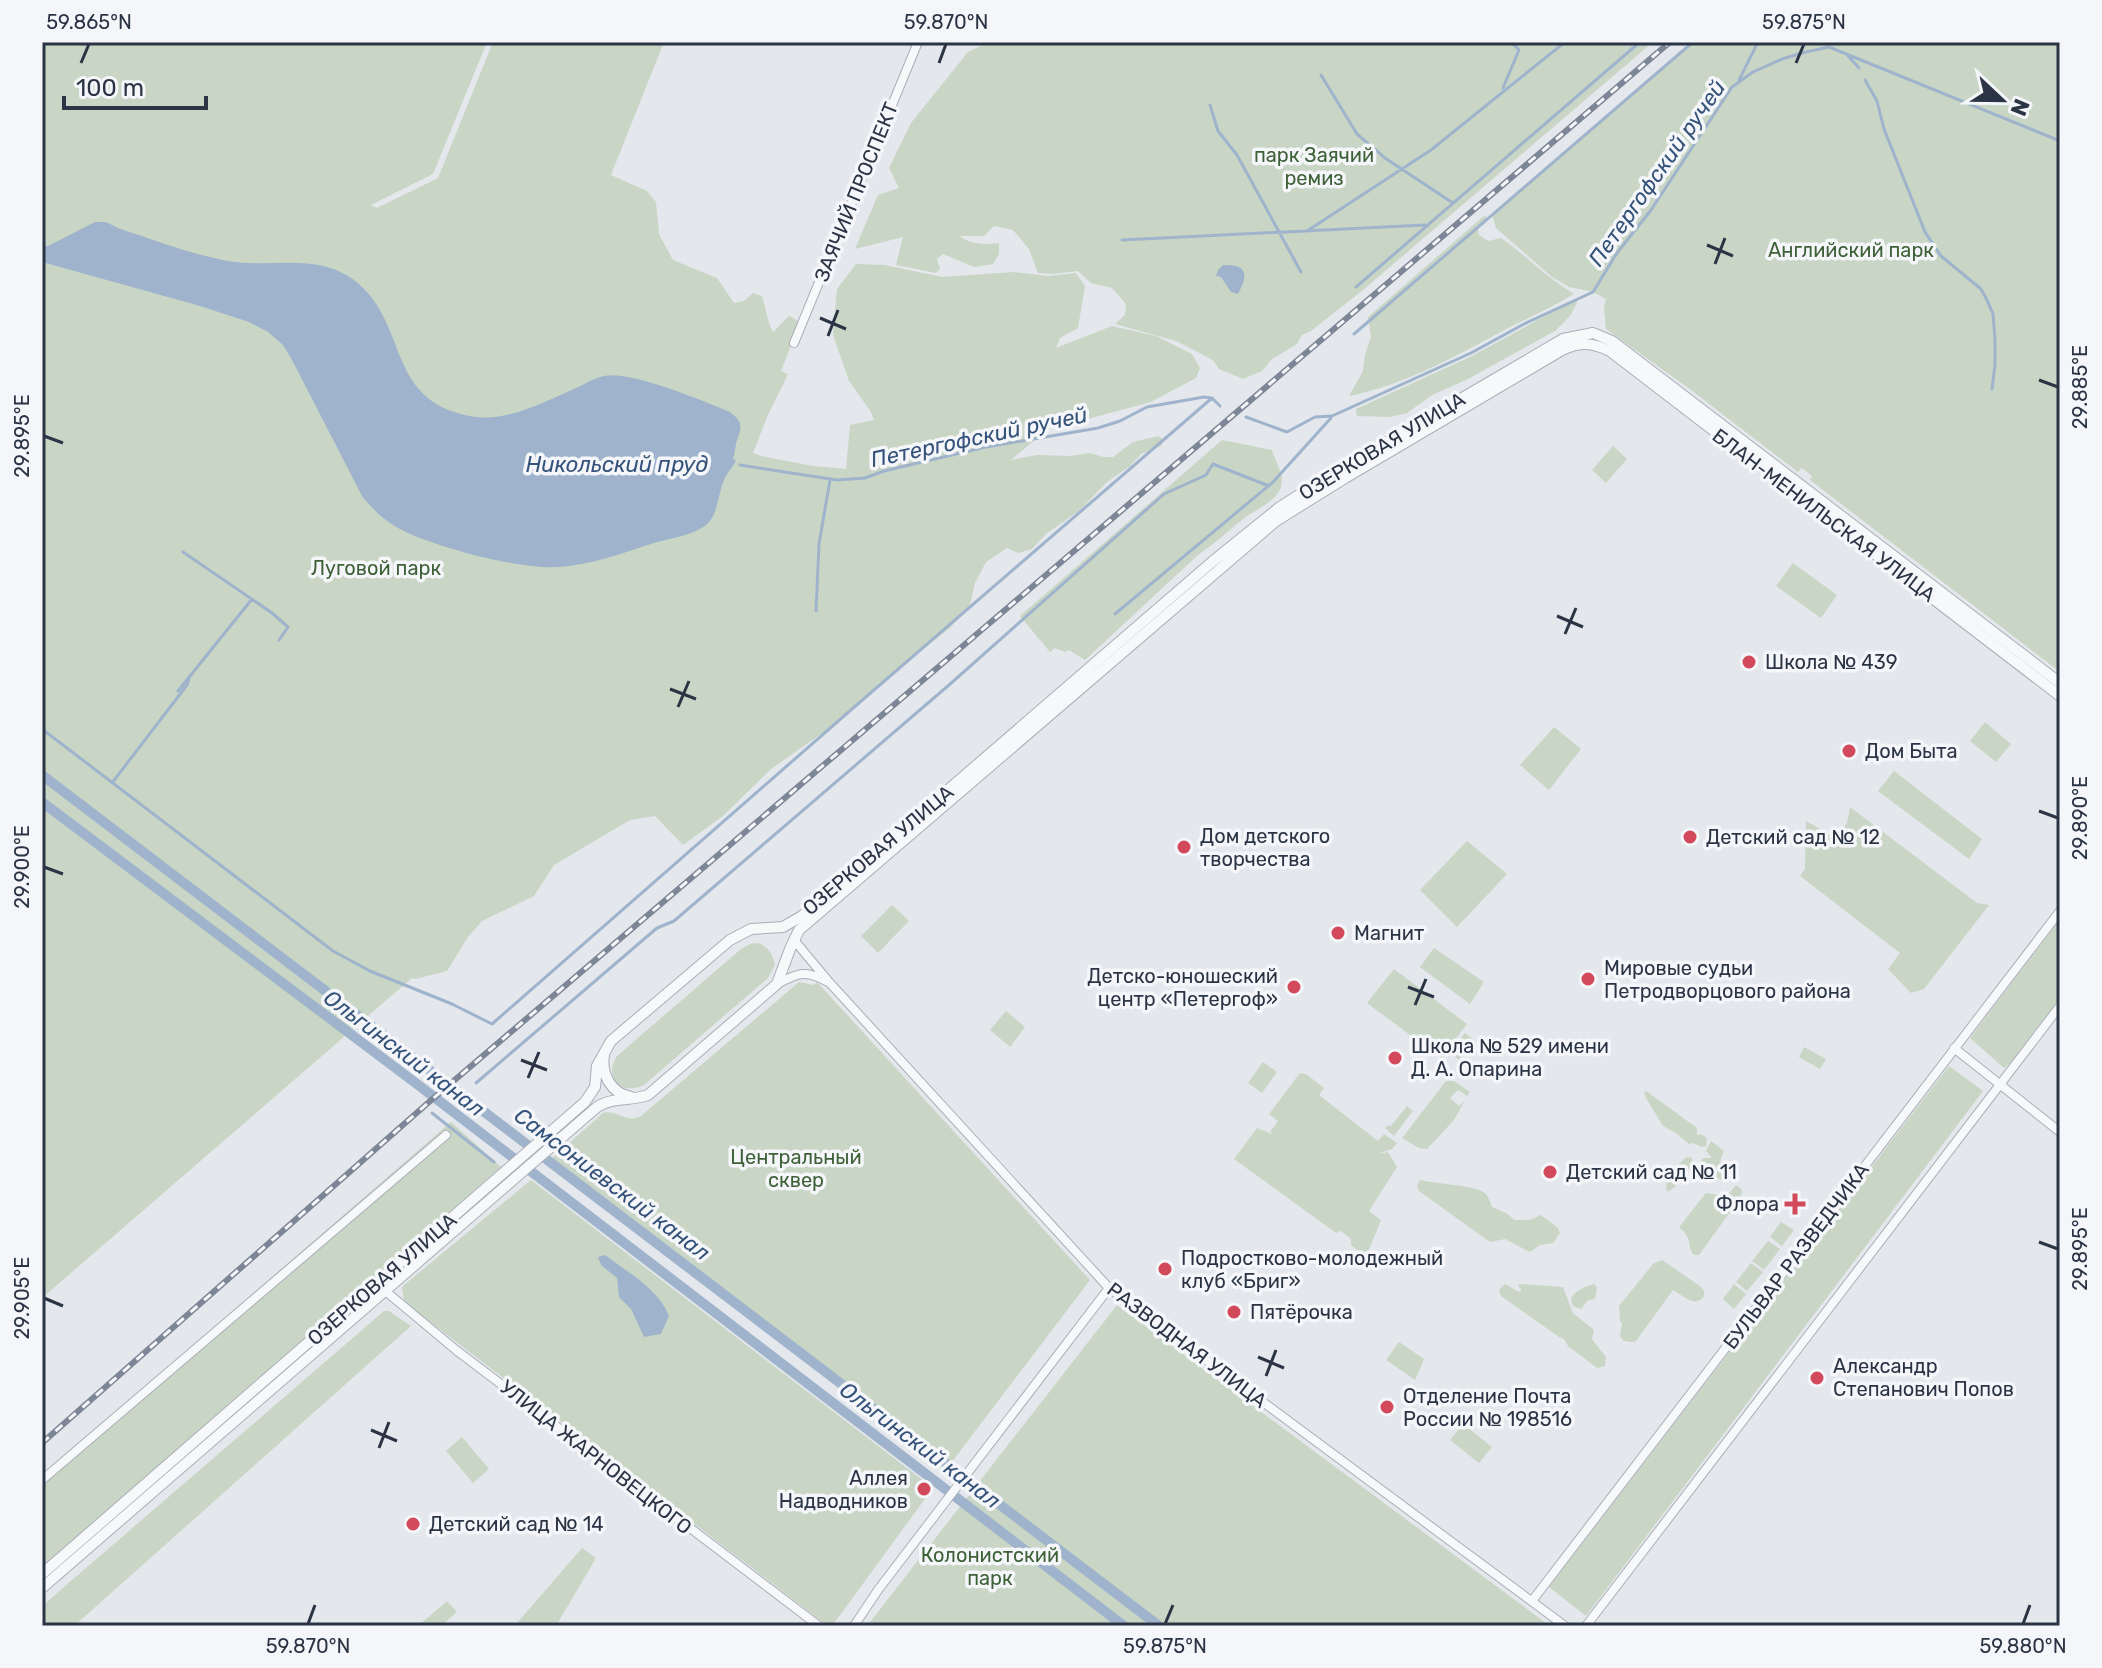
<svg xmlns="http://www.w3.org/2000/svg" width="2102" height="1668" viewBox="0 0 2102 1668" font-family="Rubik,sans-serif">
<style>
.green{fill:#c9d6c5}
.water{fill:#9fb4cc}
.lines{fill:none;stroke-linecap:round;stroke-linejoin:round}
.stream{stroke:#9fb4cc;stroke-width:3}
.canal{stroke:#9fb4cc;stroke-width:10}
.minor-casing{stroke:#a9aeb7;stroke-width:10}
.tertiary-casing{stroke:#a9aeb7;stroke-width:12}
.minor{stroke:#f7f8fa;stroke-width:8}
.tertiary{stroke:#f7f8fa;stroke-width:10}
.rail-casing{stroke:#7d8696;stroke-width:6}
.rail{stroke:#f4f6f9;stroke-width:3;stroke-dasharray:9;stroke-linecap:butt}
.ticks{fill:none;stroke:#2b3445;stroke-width:3}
.poi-dot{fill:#d1495b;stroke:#f4f6f9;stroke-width:3}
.labels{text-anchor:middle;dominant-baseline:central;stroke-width:7;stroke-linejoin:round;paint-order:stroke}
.park-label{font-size:20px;fill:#3f6138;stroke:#f4f6f9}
.street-label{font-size:20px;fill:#2b3445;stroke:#f4f6f9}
.poi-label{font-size:20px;fill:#2b3445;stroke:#f4f6f9;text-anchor:start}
.water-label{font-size:22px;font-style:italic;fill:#34527a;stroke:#f4f6f9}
.neatline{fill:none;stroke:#2b3445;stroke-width:3}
.ticks-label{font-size:20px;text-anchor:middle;fill:#2b3445}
</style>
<rect width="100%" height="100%" fill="#e4e7ec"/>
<!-- green -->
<path class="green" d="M42 42H487L433 174 371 205 377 208 438 178 493 42H664L611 175 647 191 656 202 659 234 673 260 717 278 734 303 744 301 753 293 762 296C766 308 767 321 773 332L789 316 800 322 781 371 788 374 767 417 753 453 761 456 813 466 846 469 850 425 874 420 871 412 849 381 833 335 837 289 856 264 885 265 942 277 1014 272 1048 276 1076 273 1085 286 1078 328 1060 338 1056 348 1112 326 1156 336 1192 354 1200 368 1196 378 1151 402 1084 420 1056 422 1011 460 1037 455 1071 456 1090 453 1103 457H1113L1133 442 1158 436 1163 439 1161 446 1141 454 1130 466 1107 482 1080 510 1046 534 1032 549 1018 553 1007 548 986 562 975 583 970 605 950 628 919 652 831 727 771 769 723 816 683 845 655 816 630 820 554 865 534 896 482 921 468 937 447 971 415 979 412 978 42 1298Z
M989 42H1653L1363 290 1311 331 1302 335 1297 344 1272 359 1262 371 1243 379 1219 369 1213 360 1176 341 1115 324 1125 315 1126 304 1112 288 1091 283 1078 271 1052 274 1038 273 1029 249 1013 230 994 226 984 236H959C970 244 984 245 999 243V254L993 264 974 267 943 254 937 259 940 269 936 273 896 265 903 237 855 249 878 195 899 188 889 168 911 123 968 52Z
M1693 42H2060V672L1810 480 1812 476 1802 468 1798 472 1691 390 1606 329 1604 308 1606 299 1593 292 1569 287 1552 277 1496 228 1492 215Z
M1485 215 1488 220 1478 229 1479 235 1488 241 1501 238C1527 256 1546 277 1574 294 1553 307 1530 317 1508 328 1458 355 1405 385 1349 396L1363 371 1365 355 1371 336 1368 317Z
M1576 299 1577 303 1570 316 1555 331 1468 379 1432 395 1407 413 1390 417 1357 416 1356 409 1472 356Z
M1222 440 1272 450C1275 462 1285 474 1281 487 1276 502 1255 510 1243 519 1228 531 1214 544 1198 555L1085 660 1069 650 1065 652 1055 648 1050 652 1020 616Z
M1613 446 1627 459 1606 483 1592 470Z
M1793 563 1837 595 1821 618 1776 586Z
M1985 722 2011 744 1996 762 1970 741Z
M1554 727 1581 749 1549 790 1520 765Z
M1894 771 1982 839 1969 859 1878 791Z
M1850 807 1977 903 1989 905 1924 989 1911 993 1888 969 1900 953 1800 876 1805 869 1806 821 1836 838 1847 823Z
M1467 841 1507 874 1457 927 1420 890Z
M892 905 909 921 878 953 861 936Z
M2060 919V998L2010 1063 2004 1068 1970 1038Z
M758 943C769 947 773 955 775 965L768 978 644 1085C621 1096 603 1078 617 1056L741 949 750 944Z
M1434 948 1484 982 1470 1004 1420 967Z
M1394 969 1467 1024 1441 1058 1367 1003Z
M799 982 814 985 817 982 1090 1280 951 1463 550 1160 603 1113C617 1109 626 1124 641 1116Z
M1006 1011 1025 1027 1010 1047 990 1030Z
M1465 1033 1474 1040 1459 1060 1450 1052Z
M1804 1047 1826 1059 1820 1069 1799 1057Z
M1263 1062 1277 1072 1262 1093 1248 1083Z
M1949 1066 1983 1091 1586 1616 1549 1587Z
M1300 1073 1306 1074 1324 1088 1319 1095 1378 1141 1384 1134 1397 1143 1392 1149 1377 1154 1388 1152 1397 1167 1369 1211 1381 1220 1366 1257 1351 1245V1239L1341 1231 1336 1233 1234 1159 1257 1128 1274 1135 1270 1132 1278 1121 1269 1114Z
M1446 1081H1454L1470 1092 1467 1096 1458 1090 1450 1098 1459 1106 1465 1100 1454 1120 1427 1149 1419 1148 1402 1138Z
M1646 1091 1697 1128V1135L1701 1134 1707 1138 1706 1146 1702 1147 1693 1143 1689 1144 1676 1133 1663 1126 1646 1098 1644 1093Z
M1407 1106 1413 1111 1394 1136 1385 1128 1388 1125 1391 1126Z
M451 1122 501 1167 42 1568V1476Z
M1711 1141 1724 1151 1720 1161 1727 1171 1721 1180 1713 1174 1701 1161 1703 1158H1712L1706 1151Z
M1687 1157 1692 1158C1693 1169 1677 1188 1667 1192 1663 1180 1677 1164 1687 1157Z
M531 1180 933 1488 832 1626H828L404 1302 402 1288 404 1285Z
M1420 1180C1434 1184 1478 1185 1486 1194 1488 1196 1491 1204 1492 1207L1506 1213 1515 1220H1530L1541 1215 1558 1228 1560 1233 1553 1243 1540 1245 1530 1252 1505 1239 1490 1242 1419 1191 1417 1186Z
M1736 1185 1742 1190 1741 1197 1699 1255H1694C1687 1247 1693 1239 1680 1228V1226L1706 1193 1727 1196Z
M1781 1222 1794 1230 1782 1246 1770 1237Z
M1768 1241 1780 1249 1764 1270 1752 1261Z
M1662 1260 1700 1286 1704 1291V1296C1695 1309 1683 1295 1673 1290L1636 1341C1630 1343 1622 1342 1620 1336L1622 1324 1620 1320 1619 1306 1653 1264Z
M1751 1263 1763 1272 1747 1291 1736 1282Z
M1505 1284 1519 1292 1522 1290 1518 1286 1520 1284 1563 1287 1573 1313 1594 1330 1592 1339 1606 1357 1605 1366 1597 1368 1568 1346 1564 1339 1559 1337 1501 1296 1499 1290Z
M1594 1284 1597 1287 1595 1299 1588 1300 1581 1309 1573 1306 1571 1300C1574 1290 1585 1287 1594 1284Z
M1734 1284 1746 1294 1734 1309 1723 1299Z
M1117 1305 1550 1626H867Z
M384 1311H389L411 1326 74 1626H42V1606Z
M1399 1342 1424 1359 1415 1380 1386 1360Z
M1463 1424 1492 1447 1479 1463 1450 1440Z
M462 1437 489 1469 473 1483 446 1451Z
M582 1548 596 1558 556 1626H523L517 1623Z
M447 1601 457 1612 441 1626H418Z"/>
<!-- water -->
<path class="water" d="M95 222H106L118 228C154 240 190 254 228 261 274 269 322 250 361 286 406 327 389 395 461 414 501 426 539 404 576 388 585 384 594 378 604 376 629 370 704 401 730 412 746 424 740 429 736 444 735 449 735 454 733 459L736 460C733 468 727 472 724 480 718 493 718 516 706 525 692 536 670 538 654 543 623 553 591 565 559 567 520 570 433 547 398 528 384 520 372 509 362 496L292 360 283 345 268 332 249 322 200 306 42 262V245L48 246Z
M1223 265C1247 264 1249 274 1238 294L1231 292 1221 277 1216 276 1218 270Z
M605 1255C627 1272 659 1289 669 1316L661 1334 644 1337 631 1309 619 1297 617 1278 601 1265 598 1257Z"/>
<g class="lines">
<!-- stream -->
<path class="stream" d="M1848 56 1859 68
M1321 75 1357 134 1385 158 1453 203
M1739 80 1758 42
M1865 80 1877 101 1884 129 1925 232 1941 256 1981 289 1987 300 1993 314 1995 340V365L1992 389
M1503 88 1519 50 1511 42
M1210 105 1218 131 1237 155 1301 272
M1307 231 1431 150 1565 42
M1122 240 1425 225
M1356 287 1640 42
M1354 334 1693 42
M1246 417 1287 432 1315 417 1332 416 1471 353 1524 324 1593 292 1617 253 1651 210 1732 87 1753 72 1782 59 1806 52 1829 47 2060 141
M740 465 837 480 865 478 884 471 986 447 1098 428 1120 421 1147 407 1204 397 1212 398 1220 406
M183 552 272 613 288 627 279 640
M816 611 819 544 830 480
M1115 614 1273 482 1331 418
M178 691 252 599
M42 729 333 951 370 971 452 1004 492 1024 852 709 1212 398
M112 783 187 685 189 678
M476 1083 657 928 674 921 949 685 1164 494 1206 475 1213 464 1269 486
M432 1113 494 1162"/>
<!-- canal -->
<path class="canal" d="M42 775 1159 1626
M42 802 417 1084 1124 1626"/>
<!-- minor casing -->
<g class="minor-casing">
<path id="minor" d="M794 343 918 42
M794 940 829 982 1109 1288 1565 1626
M777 984C798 973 806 969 828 982
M1954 1048 2060 1132
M383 1289 456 1350 819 1626
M42 1480 446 1135
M1532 1601 2060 911
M854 1626 878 1590 946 1501 1109 1288
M1586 1626 2060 1006"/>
</g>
<!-- tertiary casing -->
<g class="tertiary-casing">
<path id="tertiary" d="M604 1055C601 1075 611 1093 631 1097
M42 1574 585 1102 595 1087 597 1066 611 1041 730 940 751 929 783 927 802 916 1212 562 1280 507 1324 479 1563 339 1593 333 1612 341 2060 683
M42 1588 597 1107C612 1097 632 1101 648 1095L777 984 790 949 799 930 805 925 1276 521 1345 478 1562 350C1580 342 1591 342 1610 351L2060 696"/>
</g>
<!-- minor -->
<use href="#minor" class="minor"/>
<!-- tertiary -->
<use href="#tertiary" class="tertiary"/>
<!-- rail casing -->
<g class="rail-casing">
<path id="rail" d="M42 1443 429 1102 1670 42"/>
</g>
<!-- rail -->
<use href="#rail" class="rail"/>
</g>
<!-- ticks -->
<path class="ticks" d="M81 63 89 44M939 63 946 44M1796 63 1804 44M1707 245 1733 256M1715 264 1725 238M820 318 846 329M828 336 838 310M2039 380 2058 387M44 436 63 443M1557 616 1583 627M1565 634 1576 608M670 689 696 699M678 707 689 681M2039 811 2058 818M44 867 63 874M1408 987 1434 997M1415 1005 1426 979M521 1060 547 1070M528 1078 539 1052M2039 1242 2058 1249M44 1298 63 1306M1258 1357 1284 1368M1266 1376 1276 1350M371 1430 397 1441M379 1448 389 1422M308 1624 315 1605M1165 1624 1173 1605M2023 1624 2030 1605"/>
<!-- markers -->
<g class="poi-dot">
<circle cx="1749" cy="662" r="8"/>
<circle cx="1849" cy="751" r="8"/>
<circle cx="1690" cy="837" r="8"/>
<circle cx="1184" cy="847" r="8"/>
<circle cx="1338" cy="933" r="8"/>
<circle cx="1588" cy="979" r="8"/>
<circle cx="1294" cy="987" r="8"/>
<circle cx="1395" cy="1058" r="8"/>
<circle cx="1550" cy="1172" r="8"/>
<path d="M1791 1192h8v8h8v8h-8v8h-8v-8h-8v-8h8z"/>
<circle cx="1165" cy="1269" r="8"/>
<circle cx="1234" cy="1312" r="8"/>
<circle cx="1817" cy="1378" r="8"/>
<circle cx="1387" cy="1407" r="8"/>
<circle cx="924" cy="1489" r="8"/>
<circle cx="413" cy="1524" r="8"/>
</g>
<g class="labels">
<!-- park labels -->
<g class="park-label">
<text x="1314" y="155">парк Заячий<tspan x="1314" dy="23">ремиз</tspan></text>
<text x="1851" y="250">Английский парк</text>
<text x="376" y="568">Луговой парк</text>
<text x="796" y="1157">Центральный<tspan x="796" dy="23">сквер</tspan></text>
<text x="990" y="1555">Колонистский<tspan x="990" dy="23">парк</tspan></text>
</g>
<!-- street labels -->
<g class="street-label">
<text transform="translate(856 192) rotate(-68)">ЗАЯЧИЙ ПРОСПЕКТ</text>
<text transform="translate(1382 446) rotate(-31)">ОЗЕРКОВАЯ УЛИЦА</text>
<text transform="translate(1824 515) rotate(37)">БЛАН-МЕНИЛЬСКАЯ УЛИЦА</text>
<text transform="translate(878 850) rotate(-40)">ОЗЕРКОВАЯ УЛИЦА</text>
<text transform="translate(1796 1256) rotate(-53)">БУЛЬВАР РАЗВЕДЧИКА</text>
<text transform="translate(382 1279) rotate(-41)">ОЗЕРКОВАЯ УЛИЦА</text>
<text transform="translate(1187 1345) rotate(37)">РАЗВОДНАЯ УЛИЦА</text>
<text transform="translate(596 1457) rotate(38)">УЛИЦА ЖАРНОВЕЦКОГО</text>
</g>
<!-- poi labels -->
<g class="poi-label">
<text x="1765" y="662">Школа № 439</text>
<text x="1865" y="751">Дом Быта</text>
<text x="1200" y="836">Дом детского<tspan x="1200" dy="23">творчества</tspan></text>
<text x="1706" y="837">Детский сад № 12</text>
<text x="1354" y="933">Магнит</text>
<text x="1604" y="968">Мировые судьи<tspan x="1604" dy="23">Петродворцового района</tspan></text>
<text x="1278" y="976" text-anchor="end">Детско-юношеский<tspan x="1278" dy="23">центр «Петергоф»</tspan></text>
<text x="1411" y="1046">Школа № 529 имени<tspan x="1411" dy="23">Д. А. Опарина</tspan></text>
<text x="1566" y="1172">Детский сад № 11</text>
<text x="1779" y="1204" text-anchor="end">Флора</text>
<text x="1181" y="1258">Подростково-молодежный<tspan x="1181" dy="23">клуб «Бриг»</tspan></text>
<text x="1250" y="1312">Пятёрочка</text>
<text x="1833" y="1366">Александр<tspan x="1833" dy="23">Степанович Попов</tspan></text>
<text x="1403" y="1396">Отделение Почта<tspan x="1403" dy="23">России № 198516</tspan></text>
<text x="908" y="1478" text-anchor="end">Аллея<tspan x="908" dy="23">Надводников</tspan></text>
<text x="429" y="1524">Детский сад № 14</text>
</g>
<!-- water labels -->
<g class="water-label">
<text transform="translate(1657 173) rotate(-55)">Петергофский ручей</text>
<text transform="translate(979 437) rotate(-12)">Петергофский ручей</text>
<text x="617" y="464">Никольский пруд</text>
<text transform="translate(404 1053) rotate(37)">Ольгинский канал</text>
<text transform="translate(612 1184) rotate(37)">Самсониевский канал</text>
<text transform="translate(920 1445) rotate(37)">Ольгинский канал</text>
</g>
</g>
<!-- border -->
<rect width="2102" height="1668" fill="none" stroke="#f4f6f9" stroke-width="88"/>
<!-- north arrow -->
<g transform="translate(2002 100) rotate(112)" stroke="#f4f6f9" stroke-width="6" paint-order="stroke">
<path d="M0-6L14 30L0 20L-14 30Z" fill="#2b3445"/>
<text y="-12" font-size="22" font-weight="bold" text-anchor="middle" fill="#2b3445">N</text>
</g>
<!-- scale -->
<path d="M64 96v12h142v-12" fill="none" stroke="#2b3445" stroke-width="4"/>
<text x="76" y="96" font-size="24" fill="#2b3445" stroke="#f4f6f9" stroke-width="6" paint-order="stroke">100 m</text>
<rect x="44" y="44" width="2014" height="1580" class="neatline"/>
<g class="ticks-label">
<text x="89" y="29">59.865°N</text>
<text x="946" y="29">59.870°N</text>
<text x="1804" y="29">59.875°N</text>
<text transform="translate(2080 387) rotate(-90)" y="7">29.885°E</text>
<text transform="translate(22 436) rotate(-90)" y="7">29.895°E</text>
<text transform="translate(2080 818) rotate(-90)" y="7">29.890°E</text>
<text transform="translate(22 867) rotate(-90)" y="7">29.900°E</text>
<text transform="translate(2080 1249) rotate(-90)" y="7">29.895°E</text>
<text transform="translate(22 1298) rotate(-90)" y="7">29.905°E</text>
<text x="308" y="1653">59.870°N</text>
<text x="1165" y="1653">59.875°N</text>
<text x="2023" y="1653">59.880°N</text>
</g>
</svg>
